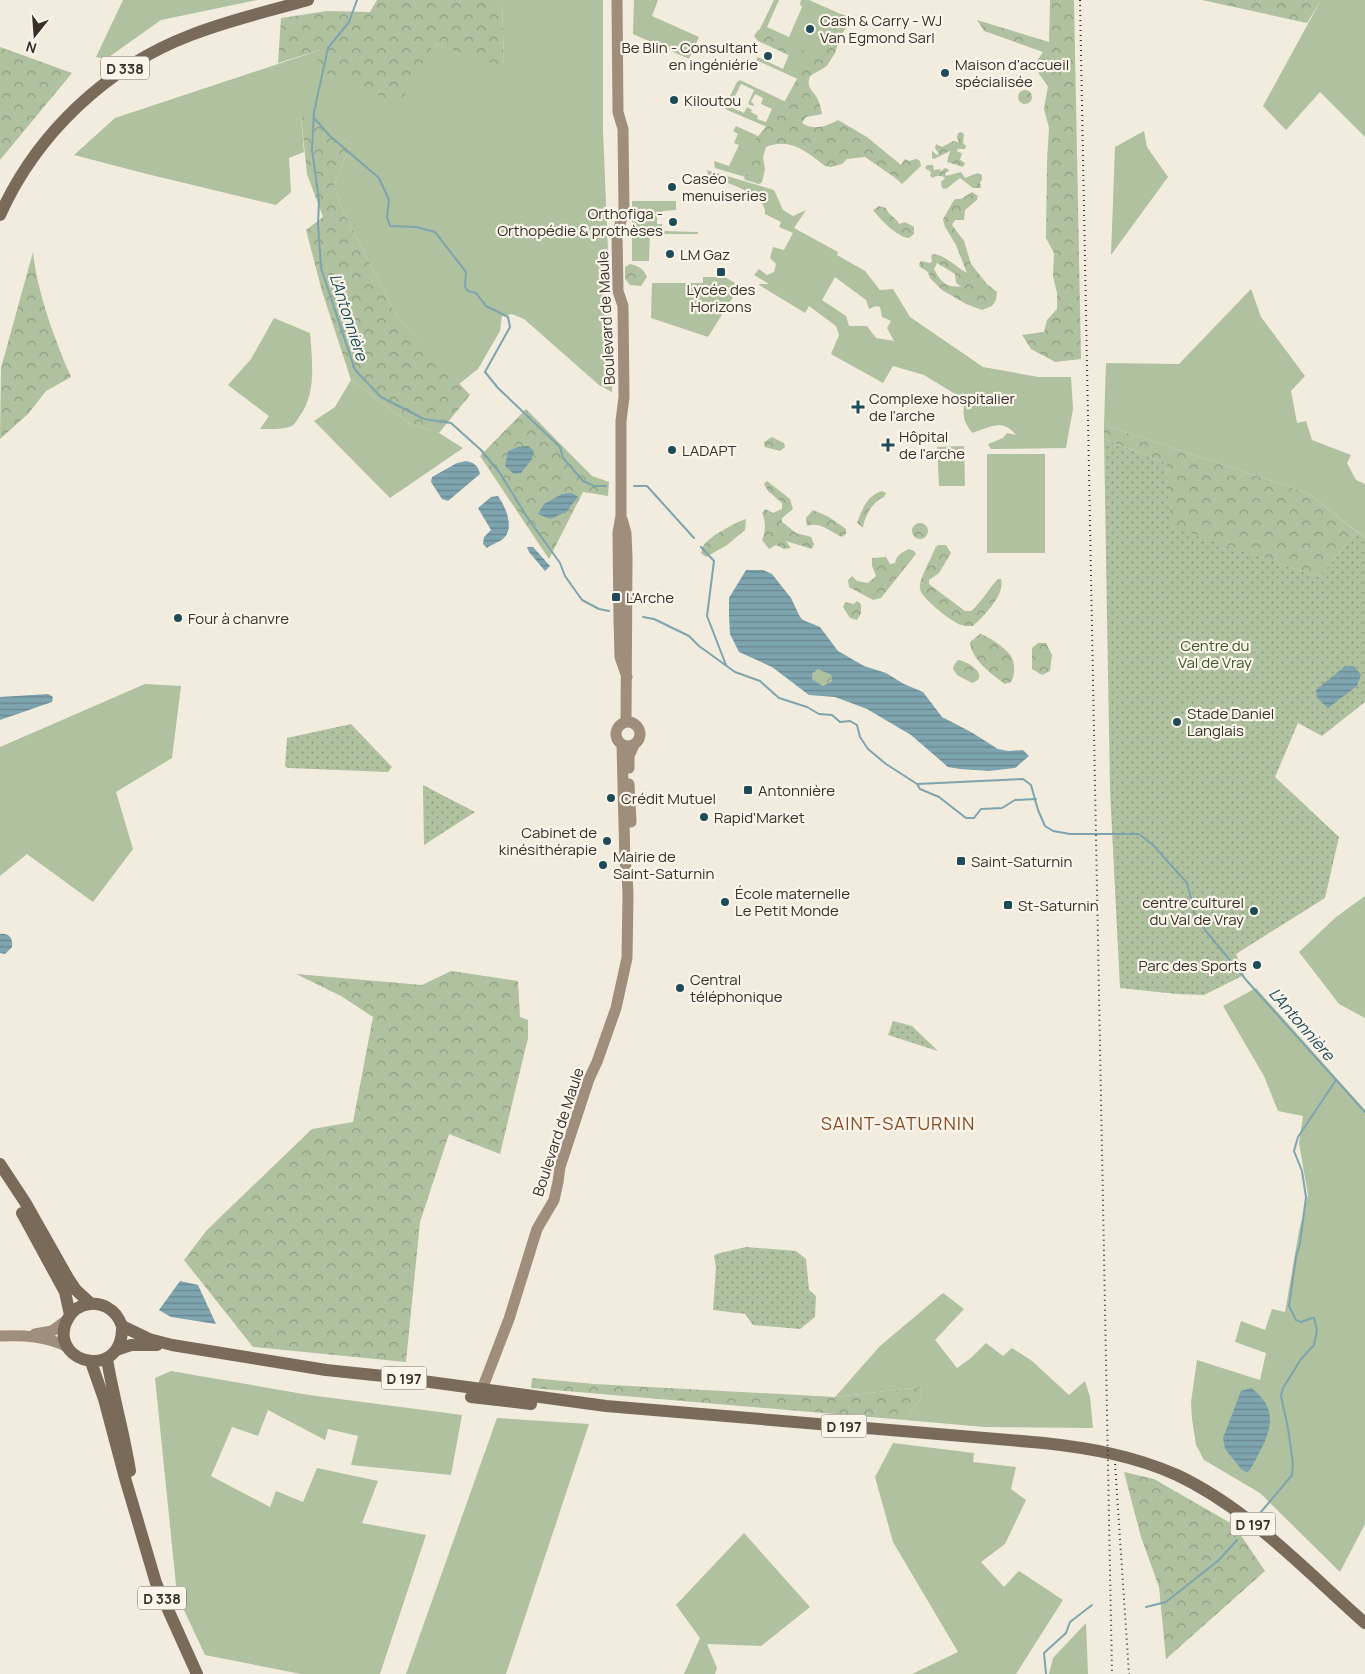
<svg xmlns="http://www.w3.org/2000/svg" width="1365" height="1674" viewBox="0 0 1365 1674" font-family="Manrope,sans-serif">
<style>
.grass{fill:#afc19e;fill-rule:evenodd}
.forest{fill:url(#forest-crowns);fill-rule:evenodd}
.park{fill:url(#park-dots)}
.water{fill:url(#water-rules);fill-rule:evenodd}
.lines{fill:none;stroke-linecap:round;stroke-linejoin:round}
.stream{stroke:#7da4af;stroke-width:2}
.secondary{stroke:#9e8e7b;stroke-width:11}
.primary{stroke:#796a5a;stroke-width:12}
.rail{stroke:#383029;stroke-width:2;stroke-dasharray:1 4;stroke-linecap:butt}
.poi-dot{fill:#1f4b59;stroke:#faf5ea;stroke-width:2}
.labels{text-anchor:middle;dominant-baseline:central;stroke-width:4.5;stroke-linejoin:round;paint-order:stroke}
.shield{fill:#faf5ea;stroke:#726b63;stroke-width:1}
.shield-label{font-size:14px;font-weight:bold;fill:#383029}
.poi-label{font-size:15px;fill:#383029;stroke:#faf5ea;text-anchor:start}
.street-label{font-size:15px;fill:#383029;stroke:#faf5ea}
.park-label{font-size:15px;fill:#40562d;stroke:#faf5ea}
.water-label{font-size:16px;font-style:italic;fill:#1f4b59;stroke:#faf5ea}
.quarter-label{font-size:18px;letter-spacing:1px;fill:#864b23;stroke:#faf5ea}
</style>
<defs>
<pattern id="forest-crowns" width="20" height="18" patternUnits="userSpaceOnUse" patternTransform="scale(1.25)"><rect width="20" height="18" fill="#afc19e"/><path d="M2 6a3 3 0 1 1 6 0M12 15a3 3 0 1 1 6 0" fill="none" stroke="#8f9d81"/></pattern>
<pattern id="park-dots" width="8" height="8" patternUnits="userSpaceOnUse" patternTransform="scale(1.25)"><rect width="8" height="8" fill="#afc19e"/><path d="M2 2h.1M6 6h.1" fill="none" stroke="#8f9d81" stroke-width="1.8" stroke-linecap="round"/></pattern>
<pattern id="water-rules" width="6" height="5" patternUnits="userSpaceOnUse" patternTransform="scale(1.25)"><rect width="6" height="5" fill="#7da4af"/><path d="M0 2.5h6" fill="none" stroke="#67868e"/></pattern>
</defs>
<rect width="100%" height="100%" fill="#f2ecde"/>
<!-- grass -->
<path class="grass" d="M123 0H257L161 20 106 59 96 57Z
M502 0H603V130L612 347V392L599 385 524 319 512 314 502 316 500 331 478 369 459 384 397 316 343 211 334 185 351 144 301 117 304 152 289 158 291 192 276 205 147 174 74 155 115 118 320 50 434 44 504 66Z
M634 0H658L652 16 699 37 689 59 633 34Z
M774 0H779L767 27 789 37 802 7 800 4 801 0H809L843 15 818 65 800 80 756 60 758 57 783 69 790 52 756 37Z
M1321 0H1365V137L1320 92 1286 130 1263 106Z
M740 80 786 102 767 127 725 109 728 101 732 103 730 107 744 113 747 107 752 110 751 112 758 116 757 119 766 122 772 109 761 104 763 98 755 94 751 102 754 104 753 106 748 104 754 90 741 84 734 98 730 96 737 82Z
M736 126 760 137 762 182 715 168 714 161 729 166 739 145 734 143 738 134 733 131Z
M1144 131 1147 147 1168 177 1111 255 1115 147Z
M707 170 774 190 783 210 793 216 806 210 794 228 838 252 837 255 865 271 880 290 893 289 910 317 983 367 1038 377H1071L1073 409 1066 448 991 449 988 444 1003 438 1007 433 1016 435C1003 418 990 427 972 433 963 420 962 415 965 400L924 375 893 366 883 383 831 354 839 335 836 326 809 306 805 313 759 285 760 284H769L754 275 759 269 767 275 774 272 776 264 770 258 773 247 784 250 793 233 779 227 781 222 765 214C767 193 723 182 708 176ZM835 277 866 300 869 309 876 306 880 307 882 317 891 321 887 328 894 341 876 338 867 326H849L846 316 822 300Z
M632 201H676V210L663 211V217H657V224H662V231L698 232V234H650L649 261H632Z
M703 277H725L740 286 708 337 651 318 652 283H703Z
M1251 289 1261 317 1305 376 1291 391 1297 423 1306 421 1312 440 1351 455 1347 463 1356 480 1365 484V538L1308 493 1104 425 1106 363 1179 364Z
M274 318 310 333C312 360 317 394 299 417 297 420 295 424 292 426 282 430 271 429 260 429L269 416 228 385 251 359Z
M351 380 409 423 439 433 463 448 390 498 314 421 335 407Z
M964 446 965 486H939L937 447Z
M987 454H1045V553H987Z
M145 684 181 686 172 758 116 792 133 849 93 902 27 854 0 876V747Z
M1365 896V1018L1339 1004 1299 952 1336 917Z
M1256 988 1365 1110V1524L1340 1572 1260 1493 1204 1460 1196 1445 1192 1419 1191 1402 1197 1360 1260 1380 1266 1353 1235 1342 1241 1321 1265 1330 1272 1309 1285 1312 1299 1231 1308 1195 1299 1143 1303 1116 1278 1111 1264 1076 1223 1006Z
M943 1293 964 1309 935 1340 957 1368 971 1358 986 1343 1003 1356 1012 1348 1032 1361 1069 1395 1085 1381 1090 1397 1093 1428 984 1427 905 1420 922 1397 920 1387 835 1397 880 1346Z
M171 1371 309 1395 462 1415 451 1475 351 1465 358 1436 328 1429 325 1440 268 1410 258 1436 232 1427 211 1476 270 1507 276 1491 303 1502 317 1468 378 1481 362 1523 426 1535 380 1674H301L205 1655 177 1595 155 1378Z
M497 1418 589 1424 506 1674H406Z
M893 1443 974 1453 973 1462 1016 1467 1011 1489 1026 1500 1005 1544 981 1562 1004 1587 1019 1571 1063 1600 1016 1674H912L958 1652 893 1542 875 1477Z
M744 1533 810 1607 761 1646 707 1644 717 1668 715 1674H684L700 1638 676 1605Z
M1086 1623 1088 1674H1049L1053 1658Z"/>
<!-- forest -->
<path class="forest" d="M377 0H502L504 67 434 44 399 104 316 69 320 50 278 63 281 18 327 11 370 12Z
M1050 0H1074L1081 359 1055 362 1031 349 1022 335 1044 332 1047 320 1057 309V293L1053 276 1054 253 1046 238 1047 162 1049 128 1044 109 1048 86 1039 74 1037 61 1043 52 984 31 977 20 1049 42Z
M1202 0H1321L1307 23Z
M841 14 849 17V24L841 35 835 53 827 66 810 76C806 88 812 89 817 98 820 103 821 109 822 114L806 117 802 123C814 131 827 126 838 120L867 137 901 165 905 159 909 161 916 159 920 161 921 166 902 184 894 177 865 157 847 159 842 164 831 167 825 166C806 151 790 137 766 147L763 157 765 169 762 182 759 184 745 180 744 177 752 171 748 160 750 150 755 140 781 108 804 66 803 62 758 41 754 36 758 30C770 30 790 42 802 49 808 53 811 57 819 57L835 22Z
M0 47 72 73 0 160Z
M1018 97a7 7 0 1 1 14 0a7 7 0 1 1-14 0Z
M301 116 351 144 334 185 343 211 397 316 470 395 439 433 409 423 351 380 322 291 306 230 323 217 307 174Z
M961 132 964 134 963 143 966 146 965 149H957L958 152 962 153 960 160 965 163 963 167 947 162 950 151 934 159 932 158V151L937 155 939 154 935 148 936 144 942 147 953 141 959 142 957 137 958 133Z
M927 165H933L934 170 941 169 940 172 945 168 948 169 949 171 945 173 946 176 961 172 965 178 978 173 982 175V180L980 182 981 188H973L960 178 946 189 942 188 941 182 945 178C941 175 937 175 933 178L930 176 931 172 925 168Z
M972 192 978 196 977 200 965 210 964 220H955L952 225 964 241 971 264 987 284 997 292 996 300 992 306 982 310 966 304 942 290 930 278 928 272 920 267 919 264 921 261 930 263 932 261 931 256 933 254C944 254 956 267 967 273L956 245 945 227 943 219C948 212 950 205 955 199H961ZM937 263 955 274 956 283 961 286C947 289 939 280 934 269Z
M879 206 886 208C889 216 896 217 899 224L905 222 914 227V234L909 238C897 237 881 220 873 210Z
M33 252C37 292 55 340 71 377L46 391 28 414 0 439 1 368Z
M630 264C639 266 644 269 647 277L641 286 630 285 625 279V267Z
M526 409 592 476 609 482 608 496 583 492 549 559 480 456Z
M1104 425 1308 493 1357 532 1319 577 1170 526 1166 463 1104 439Z
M772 437 784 443 785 447 780 451 765 447 764 442Z
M767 481 790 499 793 509 782 518V522L796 533 811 537 814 544 812 549 786 541 791 548 784 549 776 545 769 549 762 540C766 530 766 523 762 513L765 509 773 513 782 509V503L768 491 764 484Z
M882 491 886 493 884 497C873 501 864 517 863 528L857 523C862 510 867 495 882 491Z
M813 510 829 517 846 529V534L842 537C830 532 820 521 807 526L806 518Z
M746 519 745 530 727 545 706 557 701 553C702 550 702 548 704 545 709 537 736 522 746 519Z
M912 531a8 8 0 1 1 16 0a8 8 0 1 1-16 0Z
M938 545H946L951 553 939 573 929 580V584L965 611H971C982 602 988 589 998 579H1001C1006 594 983 617 973 626 969 626 964 626 961 625 952 622 921 598 920 589 918 580 932 558 935 548Z
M909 549 914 551 916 554 881 598 873 600 849 587 848 580 852 576 857 581 868 583 876 576 872 566V558L886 557 890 564 895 563C897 555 902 552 909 549Z
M857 601 861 604V613L857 620 850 618 843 607 845 602 854 604Z
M980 634C988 636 1009 650 1012 658 1015 665 1015 676 1011 682L1005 684C991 674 971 659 970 642Z
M1038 643H1046L1052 655 1050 671 1042 675 1032 669V648Z
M958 660C969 661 991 677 972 683L957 675 953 669 954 665Z
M818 668 831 675 832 681 823 686 812 679 813 673Z
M451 971 518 981 520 1017 528 1020V1038L500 1154 449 1134 420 1222 406 1362 253 1347 184 1260 207 1230 312 1129 353 1122 373 1017 341 996 296 974 422 985Z
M532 1378 594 1384 835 1397 920 1387 922 1397 905 1420 531 1388Z
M1124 1472 1154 1479 1234 1525 1265 1571 1166 1659 1159 1587 1141 1537Z"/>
<!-- park -->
<path class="park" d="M1104 439 1166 463 1171 526 1319 577 1357 532 1365 538V702L1322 736 1298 723 1275 777 1339 837 1325 898 1236 954 1244 975 1204 995 1177 994 1120 988 1110 790Z
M351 724 392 767 388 772 288 768 285 766 287 738Z
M423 785 475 812 424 845 423 787Z
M893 1021 912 1026 938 1051 888 1035Z
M746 1247 796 1251 806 1259 809 1290 816 1296 815 1317 800 1329 753 1325 745 1314 713 1310 716 1267 714 1256 716 1254Z"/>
<!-- water -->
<path class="water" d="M528 446 534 451 532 459 521 473 514 474 505 466 508 451 518 447Z
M466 461C474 463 478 465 480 474L448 501 442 499 431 482 432 477 457 463Z
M572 493 578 497 566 512 550 519 538 514 544 504 562 494Z
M498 496C505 506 515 527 504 538 500 542 492 544 487 548L483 544 484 537 491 530 478 508 491 497Z
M527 547H533L550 566 545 571 529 552Z
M746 570H763L772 574 791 598 800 617 803 620 820 627 838 651 864 666 886 673 904 684 923 692 942 717 971 732 998 749 1008 751 1023 750 1029 756 1015 768 989 771 960 769 948 767 911 735 867 709 835 697 809 695 772 667 739 652 730 634 729 616V598ZM818 669 831 675 832 681 823 686 812 679 813 673Z
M1345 666H1354L1361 675 1357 686 1328 708 1317 698 1316 690Z
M48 694 53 697 52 702 0 720V697Z
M0 934C9 933 13 938 12 947L5 954 0 953Z
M180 1281 198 1285 216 1324 171 1317 159 1310Z
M1251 1388C1285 1413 1266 1440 1250 1470L1247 1472 1242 1470 1225 1449 1223 1438 1241 1391Z"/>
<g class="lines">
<!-- stream -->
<path class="stream" d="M357 0 349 22 328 48 314 112 312 149 319 201 318 224 321 268 355 370 381 397 424 419 451 423 481 450 500 473 527 517 560 563 565 576 582 600 599 609 609 611
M314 118 330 136 379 178 389 200 387 217 390 226 416 227 435 232 466 272 465 287 468 291 476 293 486 306 508 317 510 327 485 372 498 388 560 447 563 458 583 481 594 486H606
M634 486H647L694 538
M701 547 714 561 707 616 726 665
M643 617 654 619 689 636 699 646 735 672 760 681 779 698 807 707 819 714 832 715 840 722 850 721 857 725 860 737 868 749 886 764 917 784 1023 779 1031 785 1038 810 1045 826 1053 831 1070 834H1139L1153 845 1187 883 1195 914 1205 930 1247 981 1365 1112
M917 784 920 789 939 797 966 818H974L981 809 1002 808 1015 800 1036 799
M1256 1518 1292 1475 1293 1464 1288 1428 1281 1396 1283 1388 1301 1359 1314 1345 1317 1330 1314 1318H1312L1301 1322 1296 1320 1289 1306 1296 1257 1300 1243 1306 1197 1302 1171 1294 1151 1298 1137 1336 1080
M1242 1534 1248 1527
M1146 1607 1166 1602 1219 1560 1237 1540
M1046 1674 1044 1653 1066 1633 1070 1622 1092 1605"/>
<!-- secondary -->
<path class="secondary" d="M617 0 618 112 623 129 624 210 617 235 618 291 623 306 624 397 621 421V516L618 532 619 620 620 657 627 677
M622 519 626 533 627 558 626 722
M616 734a12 12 0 1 1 24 0a12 12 0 1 1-24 0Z
M629 768V756L634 745
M629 784 631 822
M35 1334 52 1331 67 1320
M0 1336C24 1335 46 1336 68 1347
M479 1397 509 1319 537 1229 554 1200 558 1182 560 1167 589 1079 597 1062 616 1008 627 958 628 895 627 871 625 863 622 745"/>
<!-- primary -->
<path class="primary" d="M0 215C37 133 107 67 191 35 229 20 269 11 308 0
M0 1164 25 1202 68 1278 76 1290 90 1303
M22 1213 65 1292 70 1315
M122 1326C124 1380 53 1365 65 1325 68 1317 73 1309 82 1306 100 1299 116 1309 122 1326L149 1339 172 1345 326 1370 393 1377 606 1406 1044 1443C1090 1448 1134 1456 1177 1475 1249 1509 1306 1571 1365 1623
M116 1350 131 1345H157
M107 1359C113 1396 124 1433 130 1471
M91 1362 104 1399 125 1478 156 1583 197 1674
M471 1397 531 1404"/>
<!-- rail -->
<path class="rail" d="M1080 0 1112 1674
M1115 1464 1129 1674"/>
</g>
<!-- markers -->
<g class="poi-dot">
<circle cx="810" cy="29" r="5"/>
<circle cx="768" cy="56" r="5"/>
<circle cx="945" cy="73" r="5"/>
<circle cx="674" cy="100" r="5"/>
<circle cx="672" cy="187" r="5"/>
<circle cx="673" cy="222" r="5"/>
<circle cx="670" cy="254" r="5"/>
<rect x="716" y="267" width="10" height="10" rx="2.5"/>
<path d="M855.5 399.5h5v5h5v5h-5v5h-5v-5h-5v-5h5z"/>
<path d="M885.5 437.5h5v5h5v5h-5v5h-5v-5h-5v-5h5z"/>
<circle cx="672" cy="450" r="5"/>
<rect x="611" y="592" width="10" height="10" rx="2.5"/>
<circle cx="178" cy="618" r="5"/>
<circle cx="1177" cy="722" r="5"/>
<rect x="743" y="785" width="10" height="10" rx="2.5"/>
<circle cx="611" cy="798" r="5"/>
<circle cx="704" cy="817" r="5"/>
<circle cx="607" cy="841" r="5"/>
<rect x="956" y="856" width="10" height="10" rx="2.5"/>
<circle cx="603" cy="865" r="5"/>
<circle cx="725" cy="902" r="5"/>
<rect x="1003" y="900" width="10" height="10" rx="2.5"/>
<circle cx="1254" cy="911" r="5"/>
<circle cx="1257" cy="965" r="5"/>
<circle cx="680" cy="988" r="5"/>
</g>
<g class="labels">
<!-- shield labels -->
<g class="shield">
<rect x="101" y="56.5" width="48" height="23" rx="4"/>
<rect x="381.5" y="1366.5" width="45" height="23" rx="4"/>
<rect x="821.5" y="1414.5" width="45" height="23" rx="4"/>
<rect x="1230.5" y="1512.5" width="45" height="23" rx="4"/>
<rect x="138" y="1586.5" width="48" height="23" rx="4"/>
</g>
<g class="shield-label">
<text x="125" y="68">D 338</text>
<text x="404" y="1378">D 197</text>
<text x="844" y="1426">D 197</text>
<text x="1253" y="1524">D 197</text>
<text x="162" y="1598">D 338</text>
</g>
<!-- poi labels -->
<g class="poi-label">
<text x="820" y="20">Cash &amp; Carry - WJ<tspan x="820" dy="17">Van Egmond Sarl</tspan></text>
<text x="758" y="47" text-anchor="end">Be Blin - Consultant<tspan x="758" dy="17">en ingéniérie</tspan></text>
<text x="955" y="64">Maison d'accueil<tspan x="955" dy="17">spécialisée</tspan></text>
<text x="684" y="100">Kiloutou</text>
<text x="682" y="178">Caséo<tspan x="682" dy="17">menuiseries</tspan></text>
<text x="663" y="213" text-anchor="end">Orthofiga -<tspan x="663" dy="17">Orthopédie &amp; prothèses</tspan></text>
<text x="680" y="254">LM Gaz</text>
<text x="721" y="289" text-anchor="middle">Lycée des<tspan x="721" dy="17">Horizons</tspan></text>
<text x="869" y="398">Complexe hospitalier<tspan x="869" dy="17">de l'arche</tspan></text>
<text x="899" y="436">Hôpital<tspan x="899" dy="17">de l'arche</tspan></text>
<text x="682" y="450">LADAPT</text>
<text x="626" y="597">L'Arche</text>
<text x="188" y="618">Four à chanvre</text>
<text x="1187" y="713">Stade Daniel<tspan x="1187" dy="17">Langlais</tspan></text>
<text x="758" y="790">Antonnière</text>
<text x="621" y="798">Crédit Mutuel</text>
<text x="714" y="817">Rapid'Market</text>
<text x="597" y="832" text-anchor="end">Cabinet de<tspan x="597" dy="17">kinésithérapie</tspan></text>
<text x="613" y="856">Mairie de<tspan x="613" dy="17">Saint-Saturnin</tspan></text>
<text x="971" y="861">Saint-Saturnin</text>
<text x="735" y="893">École maternelle<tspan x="735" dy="17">Le Petit Monde</tspan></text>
<text x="1244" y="902" text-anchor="end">centre culturel<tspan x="1244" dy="17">du Val de Vray</tspan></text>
<text x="1018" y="905">St-Saturnin</text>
<text x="1247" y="965" text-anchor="end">Parc des Sports</text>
<text x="690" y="979">Central<tspan x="690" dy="17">téléphonique</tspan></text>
</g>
<!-- street labels -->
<g class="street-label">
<text transform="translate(606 318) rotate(-93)">Boulevard de Maule</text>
<text transform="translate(558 1132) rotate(-72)">Boulevard de Maule</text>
</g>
<!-- park labels -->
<g class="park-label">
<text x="1215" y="645">Centre du<tspan x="1215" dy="17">Val de Vray</tspan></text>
</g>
<!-- water labels -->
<g class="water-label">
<text transform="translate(349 317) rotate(72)">L'Antonnière</text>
<text transform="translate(1302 1024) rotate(49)">L'Antonnière</text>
</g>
<!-- quarter labels -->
<g class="quarter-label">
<text x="898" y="1123">SAINT-SATURNIN</text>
</g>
</g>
<!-- north arrow -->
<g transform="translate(35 35) rotate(197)" stroke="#faf5ea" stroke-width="4" paint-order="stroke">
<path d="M0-4L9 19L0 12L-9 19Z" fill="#383029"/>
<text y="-8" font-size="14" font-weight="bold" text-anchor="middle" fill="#383029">N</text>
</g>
</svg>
